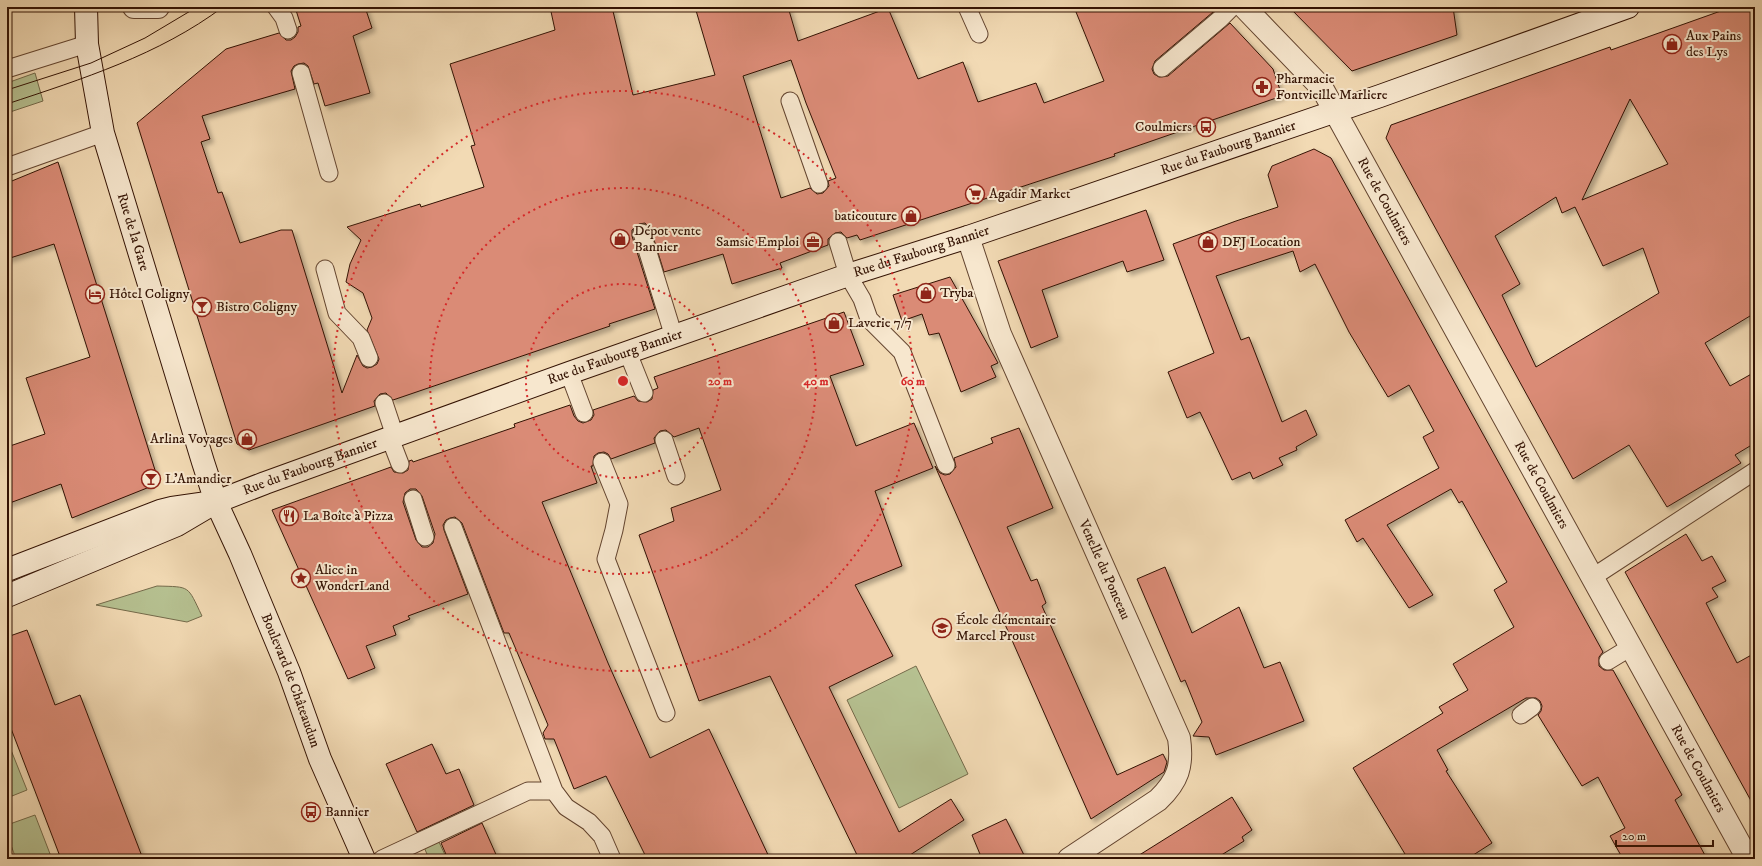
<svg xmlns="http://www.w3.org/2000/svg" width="1762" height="866" viewBox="0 0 1762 866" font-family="'IM FELL DW Pica',serif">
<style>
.green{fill:#b6c191;stroke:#746a4a}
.building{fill:#da8b76;stroke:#331203;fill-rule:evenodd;filter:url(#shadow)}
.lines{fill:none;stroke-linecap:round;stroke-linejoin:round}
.service-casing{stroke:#63442f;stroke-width:19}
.minor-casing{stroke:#63442f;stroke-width:24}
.secondary-casing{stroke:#331203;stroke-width:24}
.service{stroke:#f7e7ce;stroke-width:17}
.minor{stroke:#f7e7ce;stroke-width:22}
.secondary{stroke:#f7e7ce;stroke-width:22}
.tram{stroke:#331203;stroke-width:1}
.ring{fill:none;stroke:#d62828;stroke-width:2;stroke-dasharray:2 4}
.labels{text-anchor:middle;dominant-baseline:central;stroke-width:4;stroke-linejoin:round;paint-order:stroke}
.poi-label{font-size:14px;fill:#331203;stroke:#f7e7ce;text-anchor:start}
.street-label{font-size:14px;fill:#331203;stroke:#f7e7ce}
.centre{fill:#d62828;stroke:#f7e7ce;stroke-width:2}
.ring-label{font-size:12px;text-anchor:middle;font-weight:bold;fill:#d62828;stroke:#f7e7ce;stroke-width:4;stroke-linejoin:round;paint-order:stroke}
</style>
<defs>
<filter id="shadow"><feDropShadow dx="3.5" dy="3.5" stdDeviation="2" flood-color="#0004"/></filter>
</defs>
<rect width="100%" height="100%" fill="#f2dab4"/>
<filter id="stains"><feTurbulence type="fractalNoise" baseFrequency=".005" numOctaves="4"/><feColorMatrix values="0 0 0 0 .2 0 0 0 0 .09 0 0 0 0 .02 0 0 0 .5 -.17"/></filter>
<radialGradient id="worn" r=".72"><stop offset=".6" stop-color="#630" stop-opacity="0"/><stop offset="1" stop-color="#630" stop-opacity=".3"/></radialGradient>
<!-- green -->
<path class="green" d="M35 73 43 101 7 113V83Z
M157 586C191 587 187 585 202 616L187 622 96 605Z
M916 666 968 774 899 808 847 700Z
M7 740 27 790 7 798Z
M35 815 52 859H16L7 834V825Z
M438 840 447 859H429L424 847Z"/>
<!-- building -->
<path class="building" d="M295 7H365L372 28 353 36 370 93 325 106 318 83 314 84 308 66 304 63 298 64 294 66 291 71 295 89 202 116 210 139 201 142 218 193 222 192 240 243 281 230H292L342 393 357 355 363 366 367 368 372 367 377 364 379 359 367 330 372 318 363 293 346 282 350 264 361 240 347 227 420 204 421 207 484 187 471 146 475 145 450 64 555 30 550 7H612L633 95 715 75 695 7H788L798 41 888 8 918 79 963 62 978 102 1036 83 1044 103 1104 81 1074 7H1215L1216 8 1213 12 1155 61 1152 69 1154 74 1159 77 1168 76 1230 23 1273 69 1282 96 1114 154 1115 156 860 240 857 235 847 238 841 232 835 233 828 239V245L780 263 782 268 732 284 723 254 664 272 651 230 645 223 639 224 632 230V236L655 309 609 324 610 326 393 400 386 393 380 394 374 401 375 406 249 450 237 444 137 123 226 49 279 33 286 40H291L295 37 298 32V27L301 26ZM791 60 806 103 836 178 828 181 829 186 823 193 817 194 810 188 781 198 743 76Z
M1289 7H1453L1457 35 1352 71Z
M1732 7H1755V313L1705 343 1730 386 1755 372V443L1735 455 1741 463 1667 507 1629 445 1573 479 1386 138 1391 125 1610 47 1611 50ZM1630 99 1668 164 1582 200ZM1556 197 1562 213 1575 207 1603 266 1643 248 1659 293 1536 367 1502 295 1520 284 1495 236Z
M1314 149 1331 158 1603 652 1599 657V666L1604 670H1613L1682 795 1675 800 1707 859H1623L1610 836 1625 828 1598 777 1582 786 1538 715 1541 711 1542 706 1540 701 1536 698H1526L1437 750 1448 770 1446 771 1492 843 1467 859H1408L1353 768 1443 713 1439 707 1468 690 1453 664 1514 627 1494 590 1507 582 1462 501 1459 503 1451 489 1387 525 1433 595 1409 608 1363 538 1357 542 1345 520 1439 468 1423 437 1434 431 1409 385 1388 397 1349 332 1315 264 1300 272 1293 251 1216 276 1241 340 1249 337 1282 422 1306 410 1317 435 1296 447 1297 450 1279 458 1283 465 1253 479 1250 472 1232 480 1200 412 1187 418 1168 372 1214 353 1173 244 1236 221 1278 207 1268 175 1272 166Z
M58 162 155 470 147 488 72 518 61 484 7 504V447L45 434 26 378 90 357 54 244 7 259V183Z
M1146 210 1164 260 1127 272 1123 261 1042 290 1058 337 1031 348 998 261Z
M950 277 998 363 991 366 996 377 961 392 939 333 929 335 922 314 902 321 893 295Z
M844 312 864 365 830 376 856 446 914 423 933 468 875 491 902 566 855 585 893 656 829 687 899 832 951 799 964 820 910 855 912 859H856L858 857 770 676 699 701 639 535 674 521 671 508 721 490 699 428 674 437 666 430 660 431 654 438 655 443 611 459 608 454 604 452 598 453 594 456 593 466H591L597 483 542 502 608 663 650 758 709 729 770 859H647L606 776 574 789 554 739H545L543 733 548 725 509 633H504L462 523 455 517 450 518 446 520 443 525 444 530 468 594 408 616 410 619 393 626 396 635 366 646 375 668 348 679 272 510 391 467 394 472 403 473 408 470 409 461 412 460 413 462 515 427 514 424 570 405 574 416 578 421 583 423 591 420 594 415 593 410 634 396 638 401 647 402 652 399 653 390 658 388 654 377ZM410 489H416L422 496 435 534 433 543 428 547H422L416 540 403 502 405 493Z
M1019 428 1053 508 1007 527 1031 581 1037 579 1046 603 1042 606 1117 775 1163 754 1167 762 1164 772 1091 819 935 466 940 473 945 475 950 474 956 467 954 458 993 443 991 438Z
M1686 534 1702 561 1712 556 1726 581 1712 588 1718 597 1706 603 1737 663 1755 653V808L1625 572Z
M1165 567 1192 633 1239 607 1264 668 1280 662 1304 721 1216 755 1209 737 1193 736 1202 722 1185 680 1181 682 1137 579Z
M27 630 55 705 80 695 143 859H61L7 718V637Z
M432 744 446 774 459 769 474 805 417 832 386 764Z
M1232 797 1252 830 1242 837 1244 841 1215 859H1133Z
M1006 819 1026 859H982L972 835Z
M482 823 498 859H448L441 843Z"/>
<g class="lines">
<!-- service casing -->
<g class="service-casing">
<path id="service" d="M276 7 284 18 288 30
M967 7 979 34
M1162 68 1220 19 1232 7
M7 69 87 44
M301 73 329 173
M790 101 819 184
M7 167 103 133
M642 233 674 337
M838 242 848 275 862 299 869 319 902 352 946 465
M325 269 337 313 361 338 369 358
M628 353 644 393
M569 373 584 413
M384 403 395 436
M390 438 400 464
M664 440 676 476
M602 462 619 504 614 530 606 559 666 713
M413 499 425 537
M453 527 554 791 566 807 589 822 602 836 612 859
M1593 577 1755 471
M1608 661 1631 647
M1521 715 1532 707
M382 859 528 791H554"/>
</g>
<!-- minor casing -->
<g class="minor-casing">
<g id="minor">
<path d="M134 7H158"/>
<path id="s1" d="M1244 7 1322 88 1748 859"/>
<path id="s2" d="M968 237 1000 334 1179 738C1183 766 1178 781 1158 800L1069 859"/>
</g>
</g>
<!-- secondary casing -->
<g class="secondary-casing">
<g id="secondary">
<path id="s3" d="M86 7 87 44 103 133 203 462 216 502 240 554 289 672 320 759 364 859"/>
<path d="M7 570 160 511 172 508 207 503"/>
<path id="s4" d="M7 596 177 525 216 502 265 483 569 373 848 275 968 237 1380 96 1628 7"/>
</g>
</g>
<!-- service -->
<use href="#service" class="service"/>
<!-- minor -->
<use href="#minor" class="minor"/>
<!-- secondary -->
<use href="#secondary" class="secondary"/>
<!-- tram -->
<path class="tram" d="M7 90 91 63 145 38 197 7
M7 104C82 79 159 55 223 7"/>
</g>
<!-- distance rings -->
<g class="ring">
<circle cx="623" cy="381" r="97"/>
<circle cx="623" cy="381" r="193"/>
<circle cx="623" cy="381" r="290"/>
</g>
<!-- icons -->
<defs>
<g id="shop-ring" transform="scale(1)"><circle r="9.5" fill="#f7e7ce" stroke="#8f2418" stroke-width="1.5"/><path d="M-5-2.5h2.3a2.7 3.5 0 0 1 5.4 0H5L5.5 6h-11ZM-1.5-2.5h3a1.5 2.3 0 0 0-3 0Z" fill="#8f2418"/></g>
<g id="pharmacy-ring" transform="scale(1)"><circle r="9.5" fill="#f7e7ce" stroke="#8f2418" stroke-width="1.5"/><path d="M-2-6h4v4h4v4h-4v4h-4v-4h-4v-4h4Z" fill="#8f2418"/></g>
<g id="bus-ring" transform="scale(1)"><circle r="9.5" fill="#f7e7ce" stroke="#8f2418" stroke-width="1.5"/><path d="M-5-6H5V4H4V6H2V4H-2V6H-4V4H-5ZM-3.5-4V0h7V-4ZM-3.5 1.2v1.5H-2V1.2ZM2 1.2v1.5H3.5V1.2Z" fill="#8f2418"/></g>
<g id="supermarket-ring" transform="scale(1)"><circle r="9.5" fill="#f7e7ce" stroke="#8f2418" stroke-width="1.5"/><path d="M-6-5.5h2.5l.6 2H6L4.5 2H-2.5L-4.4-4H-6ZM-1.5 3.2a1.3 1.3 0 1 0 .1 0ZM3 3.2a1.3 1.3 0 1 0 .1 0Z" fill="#8f2418"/></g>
<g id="office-ring" transform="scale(1)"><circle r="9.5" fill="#f7e7ce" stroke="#8f2418" stroke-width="1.5"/><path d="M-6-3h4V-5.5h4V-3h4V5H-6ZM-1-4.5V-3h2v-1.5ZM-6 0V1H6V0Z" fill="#8f2418"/></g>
<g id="hotel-ring" transform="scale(1)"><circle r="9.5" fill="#f7e7ce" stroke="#8f2418" stroke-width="1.5"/><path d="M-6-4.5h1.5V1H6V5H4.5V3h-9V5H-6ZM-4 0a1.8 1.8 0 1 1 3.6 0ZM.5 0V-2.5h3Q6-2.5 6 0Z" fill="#8f2418"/></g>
<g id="bar-ring" transform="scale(1)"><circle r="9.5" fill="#f7e7ce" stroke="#8f2418" stroke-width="1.5"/><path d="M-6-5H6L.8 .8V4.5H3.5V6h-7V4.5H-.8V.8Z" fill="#8f2418"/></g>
<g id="restaurant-ring" transform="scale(1)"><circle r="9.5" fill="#f7e7ce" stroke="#8f2418" stroke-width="1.5"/><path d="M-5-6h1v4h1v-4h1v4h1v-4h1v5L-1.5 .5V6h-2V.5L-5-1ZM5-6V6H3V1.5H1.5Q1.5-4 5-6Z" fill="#8f2418"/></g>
<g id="sight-ring" transform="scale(1)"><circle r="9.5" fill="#f7e7ce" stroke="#8f2418" stroke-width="1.5"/><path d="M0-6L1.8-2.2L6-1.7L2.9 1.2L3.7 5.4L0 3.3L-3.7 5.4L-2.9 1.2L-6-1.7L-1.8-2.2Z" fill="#8f2418"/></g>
<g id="school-ring" transform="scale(1)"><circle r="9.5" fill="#f7e7ce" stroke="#8f2418" stroke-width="1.5"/><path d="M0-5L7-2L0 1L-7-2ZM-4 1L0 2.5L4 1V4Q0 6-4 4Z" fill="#8f2418"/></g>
</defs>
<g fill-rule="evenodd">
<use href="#shop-ring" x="1672" y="44"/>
<use href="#pharmacy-ring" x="1262" y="87"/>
<use href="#bus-ring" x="1206" y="127"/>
<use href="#supermarket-ring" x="975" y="194"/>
<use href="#shop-ring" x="911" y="216"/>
<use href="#shop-ring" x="620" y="239"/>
<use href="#office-ring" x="813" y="242"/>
<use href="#shop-ring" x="1208" y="242"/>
<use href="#shop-ring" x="926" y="293"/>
<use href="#hotel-ring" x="95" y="294"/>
<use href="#bar-ring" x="202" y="307"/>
<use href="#shop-ring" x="834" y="323"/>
<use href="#shop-ring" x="247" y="439"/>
<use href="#bar-ring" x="151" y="479"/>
<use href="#restaurant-ring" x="289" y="516"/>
<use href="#sight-ring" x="301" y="578"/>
<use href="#school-ring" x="942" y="628"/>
<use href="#bus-ring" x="311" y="812"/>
</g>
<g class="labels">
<!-- poi labels -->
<g class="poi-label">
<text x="1686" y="36">Aux Pains<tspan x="1686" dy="16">des Lys</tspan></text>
<text x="1276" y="79">Pharmacie<tspan x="1276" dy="16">Fontvieille Marliere</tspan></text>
<text x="1192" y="127" text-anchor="end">Coulmiers</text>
<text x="989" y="194">Agadir Market</text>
<text x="897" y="216" text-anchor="end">baticouture</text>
<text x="634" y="231">Dépot vente<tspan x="634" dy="16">Bannier</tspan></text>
<text x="799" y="242" text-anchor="end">Samsic Emploi</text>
<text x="1222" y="242">DFJ Location</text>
<text x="940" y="293">Tryba</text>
<text x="109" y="294">Hôtel Coligny</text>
<text x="216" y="307">Bistro Coligny</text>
<text x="848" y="323">Laverie 7/7</text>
<text x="233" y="439" text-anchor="end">Arlina Voyages</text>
<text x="165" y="479">L'Amandier</text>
<text x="303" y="516">La Boîte à Pizza</text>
<text x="315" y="570">Alice in<tspan x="315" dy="16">WonderLand</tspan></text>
<text x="956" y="620">École élémentaire<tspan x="956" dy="16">Marcel Proust</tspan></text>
<text x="325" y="812">Bannier</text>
</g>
<!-- street labels -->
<g class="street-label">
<text stroke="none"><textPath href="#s4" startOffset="1302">Rue du Faubourg Bannier</textPath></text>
<text stroke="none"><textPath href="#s1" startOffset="242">Rue de Coulmiers</textPath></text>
<text stroke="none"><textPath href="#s3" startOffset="231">Rue de la Gare</textPath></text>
<text stroke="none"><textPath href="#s4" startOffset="978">Rue du Faubourg Bannier</textPath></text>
<text stroke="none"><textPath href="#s4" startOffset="654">Rue du Faubourg Bannier</textPath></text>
<text stroke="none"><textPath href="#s4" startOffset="330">Rue du Faubourg Bannier</textPath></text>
<text stroke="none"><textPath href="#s1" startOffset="566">Rue de Coulmiers</textPath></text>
<text stroke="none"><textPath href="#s2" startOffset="360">Venelle du Ponceau</textPath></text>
<text stroke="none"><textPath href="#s3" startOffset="707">Boulevard de Châteaudun</textPath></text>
<text stroke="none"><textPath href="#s1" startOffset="890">Rue de Coulmiers</textPath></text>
</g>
</g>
<circle cx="623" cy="381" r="6" class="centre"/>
<g class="ring-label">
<text x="720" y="385">20 m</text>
<text x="816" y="385">40 m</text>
<text x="913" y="385">60 m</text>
</g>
<!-- margin -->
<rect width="1762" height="866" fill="none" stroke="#f2dab4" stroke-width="24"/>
<rect x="8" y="8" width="1746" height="850" fill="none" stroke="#331203" stroke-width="2"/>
<rect x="12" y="12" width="1738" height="842" fill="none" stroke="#331203"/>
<!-- scale -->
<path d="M1616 840v6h97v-6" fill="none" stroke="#331203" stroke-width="2"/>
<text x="1622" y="840" font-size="12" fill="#331203" stroke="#f7e7ce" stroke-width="3" paint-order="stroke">20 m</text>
<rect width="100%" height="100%" filter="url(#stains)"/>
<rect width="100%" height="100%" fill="url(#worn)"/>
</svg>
